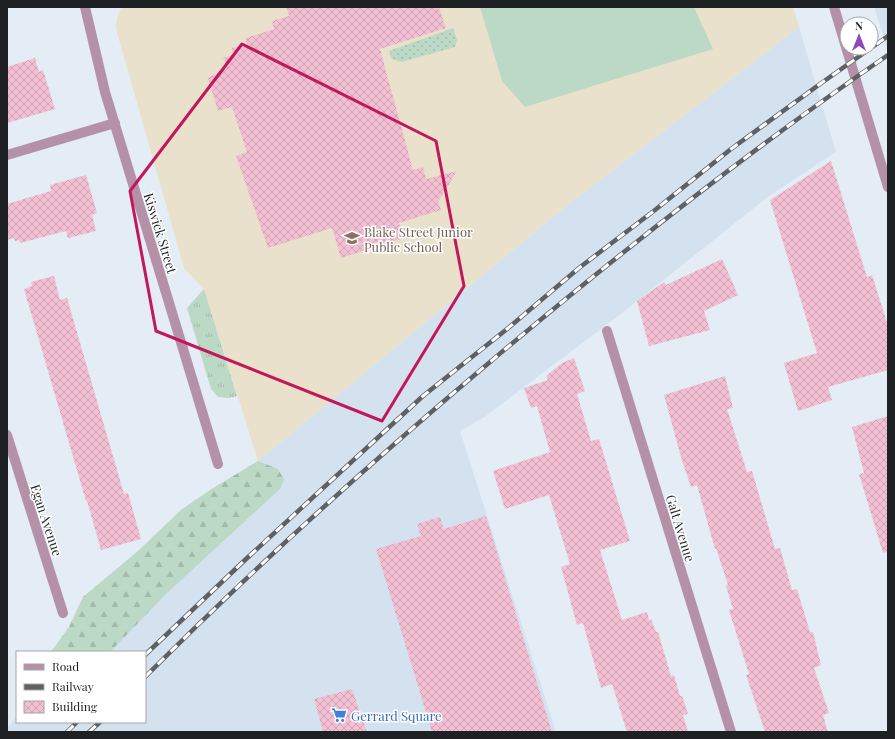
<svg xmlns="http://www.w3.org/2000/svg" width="895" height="739" viewBox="0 0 895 739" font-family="'Playfair Display',serif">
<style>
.built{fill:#d4e2f0}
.education{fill:#eae1cc}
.grass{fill:url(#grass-tufts)}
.forest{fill:url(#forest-firs)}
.park{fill:url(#park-dots)}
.pitch{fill:#bcd9c5}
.building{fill:url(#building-cross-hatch)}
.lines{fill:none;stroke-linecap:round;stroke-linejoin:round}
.minor{stroke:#b590a9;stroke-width:10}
.tertiary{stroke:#b590a9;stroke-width:10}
.rail-casing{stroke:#5d6166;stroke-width:4.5}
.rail{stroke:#fff;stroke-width:3;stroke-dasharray:9;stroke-linecap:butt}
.marked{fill:none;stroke:#c2185b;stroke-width:3;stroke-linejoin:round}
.labels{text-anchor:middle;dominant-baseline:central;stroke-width:3;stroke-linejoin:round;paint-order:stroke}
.education-label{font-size:13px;fill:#785e54;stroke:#fff;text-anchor:start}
.street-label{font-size:13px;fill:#1e2124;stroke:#fff}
.shop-label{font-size:13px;fill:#366cbe;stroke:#fff;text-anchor:start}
</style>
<defs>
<pattern id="grass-tufts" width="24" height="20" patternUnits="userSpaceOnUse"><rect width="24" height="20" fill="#bcd9c5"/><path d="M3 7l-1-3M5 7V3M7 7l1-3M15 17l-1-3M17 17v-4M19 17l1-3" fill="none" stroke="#a1baa9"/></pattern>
<pattern id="forest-firs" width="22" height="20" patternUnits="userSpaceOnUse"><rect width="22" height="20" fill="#bcd9c5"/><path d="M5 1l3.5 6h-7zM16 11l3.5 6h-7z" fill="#a1baa9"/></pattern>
<pattern id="park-dots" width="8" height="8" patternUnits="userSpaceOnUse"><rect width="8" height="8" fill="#bcd9c5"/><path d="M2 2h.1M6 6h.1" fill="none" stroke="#a1baa9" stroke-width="1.8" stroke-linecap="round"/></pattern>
<pattern id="building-cross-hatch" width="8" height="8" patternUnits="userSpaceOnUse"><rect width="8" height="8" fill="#f2bfd3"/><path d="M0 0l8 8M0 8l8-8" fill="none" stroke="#cfa4b5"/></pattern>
</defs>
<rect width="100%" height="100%" fill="#e4ecf5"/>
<!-- built -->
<path class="built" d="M874 7H888V50Z
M799 27 836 152 769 196 622 313 486 416 460 431 556 732H7V729L17 716V722H145V652H51L69 627 83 597 138 551 181 510 210 490 258 461 565 207Z"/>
<!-- education -->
<path class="education" d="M123 7H793L799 27 565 207 258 461 204 289 184 268 118 36 116 25 118 14Z"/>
<!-- grass -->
<path class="grass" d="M204 289 237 396 229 398 218 397 211 389 187 308Z"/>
<!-- forest -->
<path class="forest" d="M258 461 278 469 284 480 280 489 166 594 110 652H51L69 627 83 597 138 551 181 510 210 490Z"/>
<!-- park -->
<path class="park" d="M453 28 457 40 455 47 402 62 392 59 389 51Z"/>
<!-- pitch -->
<path class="pitch" d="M480 7H694L713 49 525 107 502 81Z"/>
<!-- building -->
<path class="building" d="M286 7H439L446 28 380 49 413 170 423 167 426 179 457 171 438 202 441 210 399 223 404 238 341 258 332 228 268 248 236 156 247 152 232 107 218 111 208 78 227 68 223 58 233 55 232 48 247 45 246 38 274 29 272 21 289 16Z
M35 58 39 72 43 70 55 109 7 123V67Z
M831 161 867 277 872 275 888 326V370L828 387 832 400 798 411 784 363 817 353 770 200Z
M86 175 97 213 92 215 96 231 68 238 66 231 20 243 19 240 15 241 14 238 7 240V204L51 191 50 185Z
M722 259 738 295 704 311 710 330 649 346 637 301 664 282 666 285Z
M54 276 60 300 67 298 124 494 128 493 141 539 101 550 87 501H86L24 289 32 286 31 282Z
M574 358 585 391 577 394 591 441 599 439 630 541 600 550 622 620 647 612 649 620 651 619 656 632H658L671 676 674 675 680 696H682L688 714 683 715 688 732H627L612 684 601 688 583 623 577 625 561 567 570 564 549 495 505 509 493 471 550 452 537 406 531 408 524 388 548 380 546 376 562 363Z
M725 376 733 408 727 409 747 472 752 471 775 549 780 548 792 590 797 589 810 632H813L821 665 814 668 829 713 823 715 828 732H765L746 675 749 674 729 610 733 609 726 586 728 585 716 548 715 549 697 485 691 487 681 457 664 395Z
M888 416V552L883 553 859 474 864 473 852 427Z
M486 516 552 732H432L376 549 421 536 417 524 440 517 444 529Z
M352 689 367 732H323L314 699Z"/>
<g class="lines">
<!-- minor -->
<path class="minor" d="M85 7 105 92 218 464
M7 155 115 123
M607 331 731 732
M7 435 63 613"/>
<!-- tertiary -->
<path class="tertiary" d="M834 7 888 187"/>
<!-- rail casing -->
<g class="rail-casing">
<path id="rail" d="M145 655 245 560 423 396 507 329 579 268 655 210 731 149 820 84 888 36
M145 677C255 567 371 462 490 362 618 254 750 150 888 55
M67 732 77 722
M89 732 100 722"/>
</g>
<!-- rail -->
<use href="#rail" class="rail"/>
</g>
<!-- marked area -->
<path class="marked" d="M242 44 436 141 464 286 382 421 156 331 130 191Z"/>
<!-- icons -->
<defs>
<g id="school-bare" transform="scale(1.2)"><path d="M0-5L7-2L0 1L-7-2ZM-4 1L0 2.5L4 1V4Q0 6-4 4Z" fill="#8d6e63" stroke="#fff" stroke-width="2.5" paint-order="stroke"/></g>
<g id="supermarket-bare" transform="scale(1.2)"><path d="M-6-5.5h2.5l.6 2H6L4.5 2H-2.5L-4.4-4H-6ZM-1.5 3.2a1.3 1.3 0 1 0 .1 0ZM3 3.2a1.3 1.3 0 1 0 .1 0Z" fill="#3f7fe0" stroke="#fff" stroke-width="2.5" paint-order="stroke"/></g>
</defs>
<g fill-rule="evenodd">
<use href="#school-bare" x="352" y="238"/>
<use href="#supermarket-bare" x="339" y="715"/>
</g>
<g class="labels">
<!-- education labels -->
<g class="education-label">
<text x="364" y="231">Blake Street Junior<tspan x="364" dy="15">Public School</tspan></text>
</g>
<!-- street labels -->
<g class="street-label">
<text transform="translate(161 233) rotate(73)">Kiswick Street</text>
<text transform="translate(47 520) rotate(72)">Egan Avenue</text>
<text transform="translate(681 528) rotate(73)">Galt Avenue</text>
</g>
<!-- shop labels -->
<g class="shop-label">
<text x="351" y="715">Gerrard Square</text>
</g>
</g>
<!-- border -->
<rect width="895" height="739" fill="none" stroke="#1e2124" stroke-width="16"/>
<!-- legend -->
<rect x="16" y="651" width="130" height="72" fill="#ffffff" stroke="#a5a6a7"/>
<rect x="24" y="664" width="20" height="6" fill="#b590a9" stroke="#a5a6a7"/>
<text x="52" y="671" font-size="12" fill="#1e2124">Road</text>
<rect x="24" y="684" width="20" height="6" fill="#5d6166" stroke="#a5a6a7"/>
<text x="52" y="691" font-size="12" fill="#1e2124">Railway</text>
<rect x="24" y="701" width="20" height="12" fill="url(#building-cross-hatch)" stroke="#a5a6a7"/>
<text x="52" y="711" font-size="12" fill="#1e2124">Building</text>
<!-- north arrow -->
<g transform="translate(859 36)"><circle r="19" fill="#ffffff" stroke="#a5a6a7"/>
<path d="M0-3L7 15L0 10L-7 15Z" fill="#8f49bc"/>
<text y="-6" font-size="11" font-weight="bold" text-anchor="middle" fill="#1e2124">N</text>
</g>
</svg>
